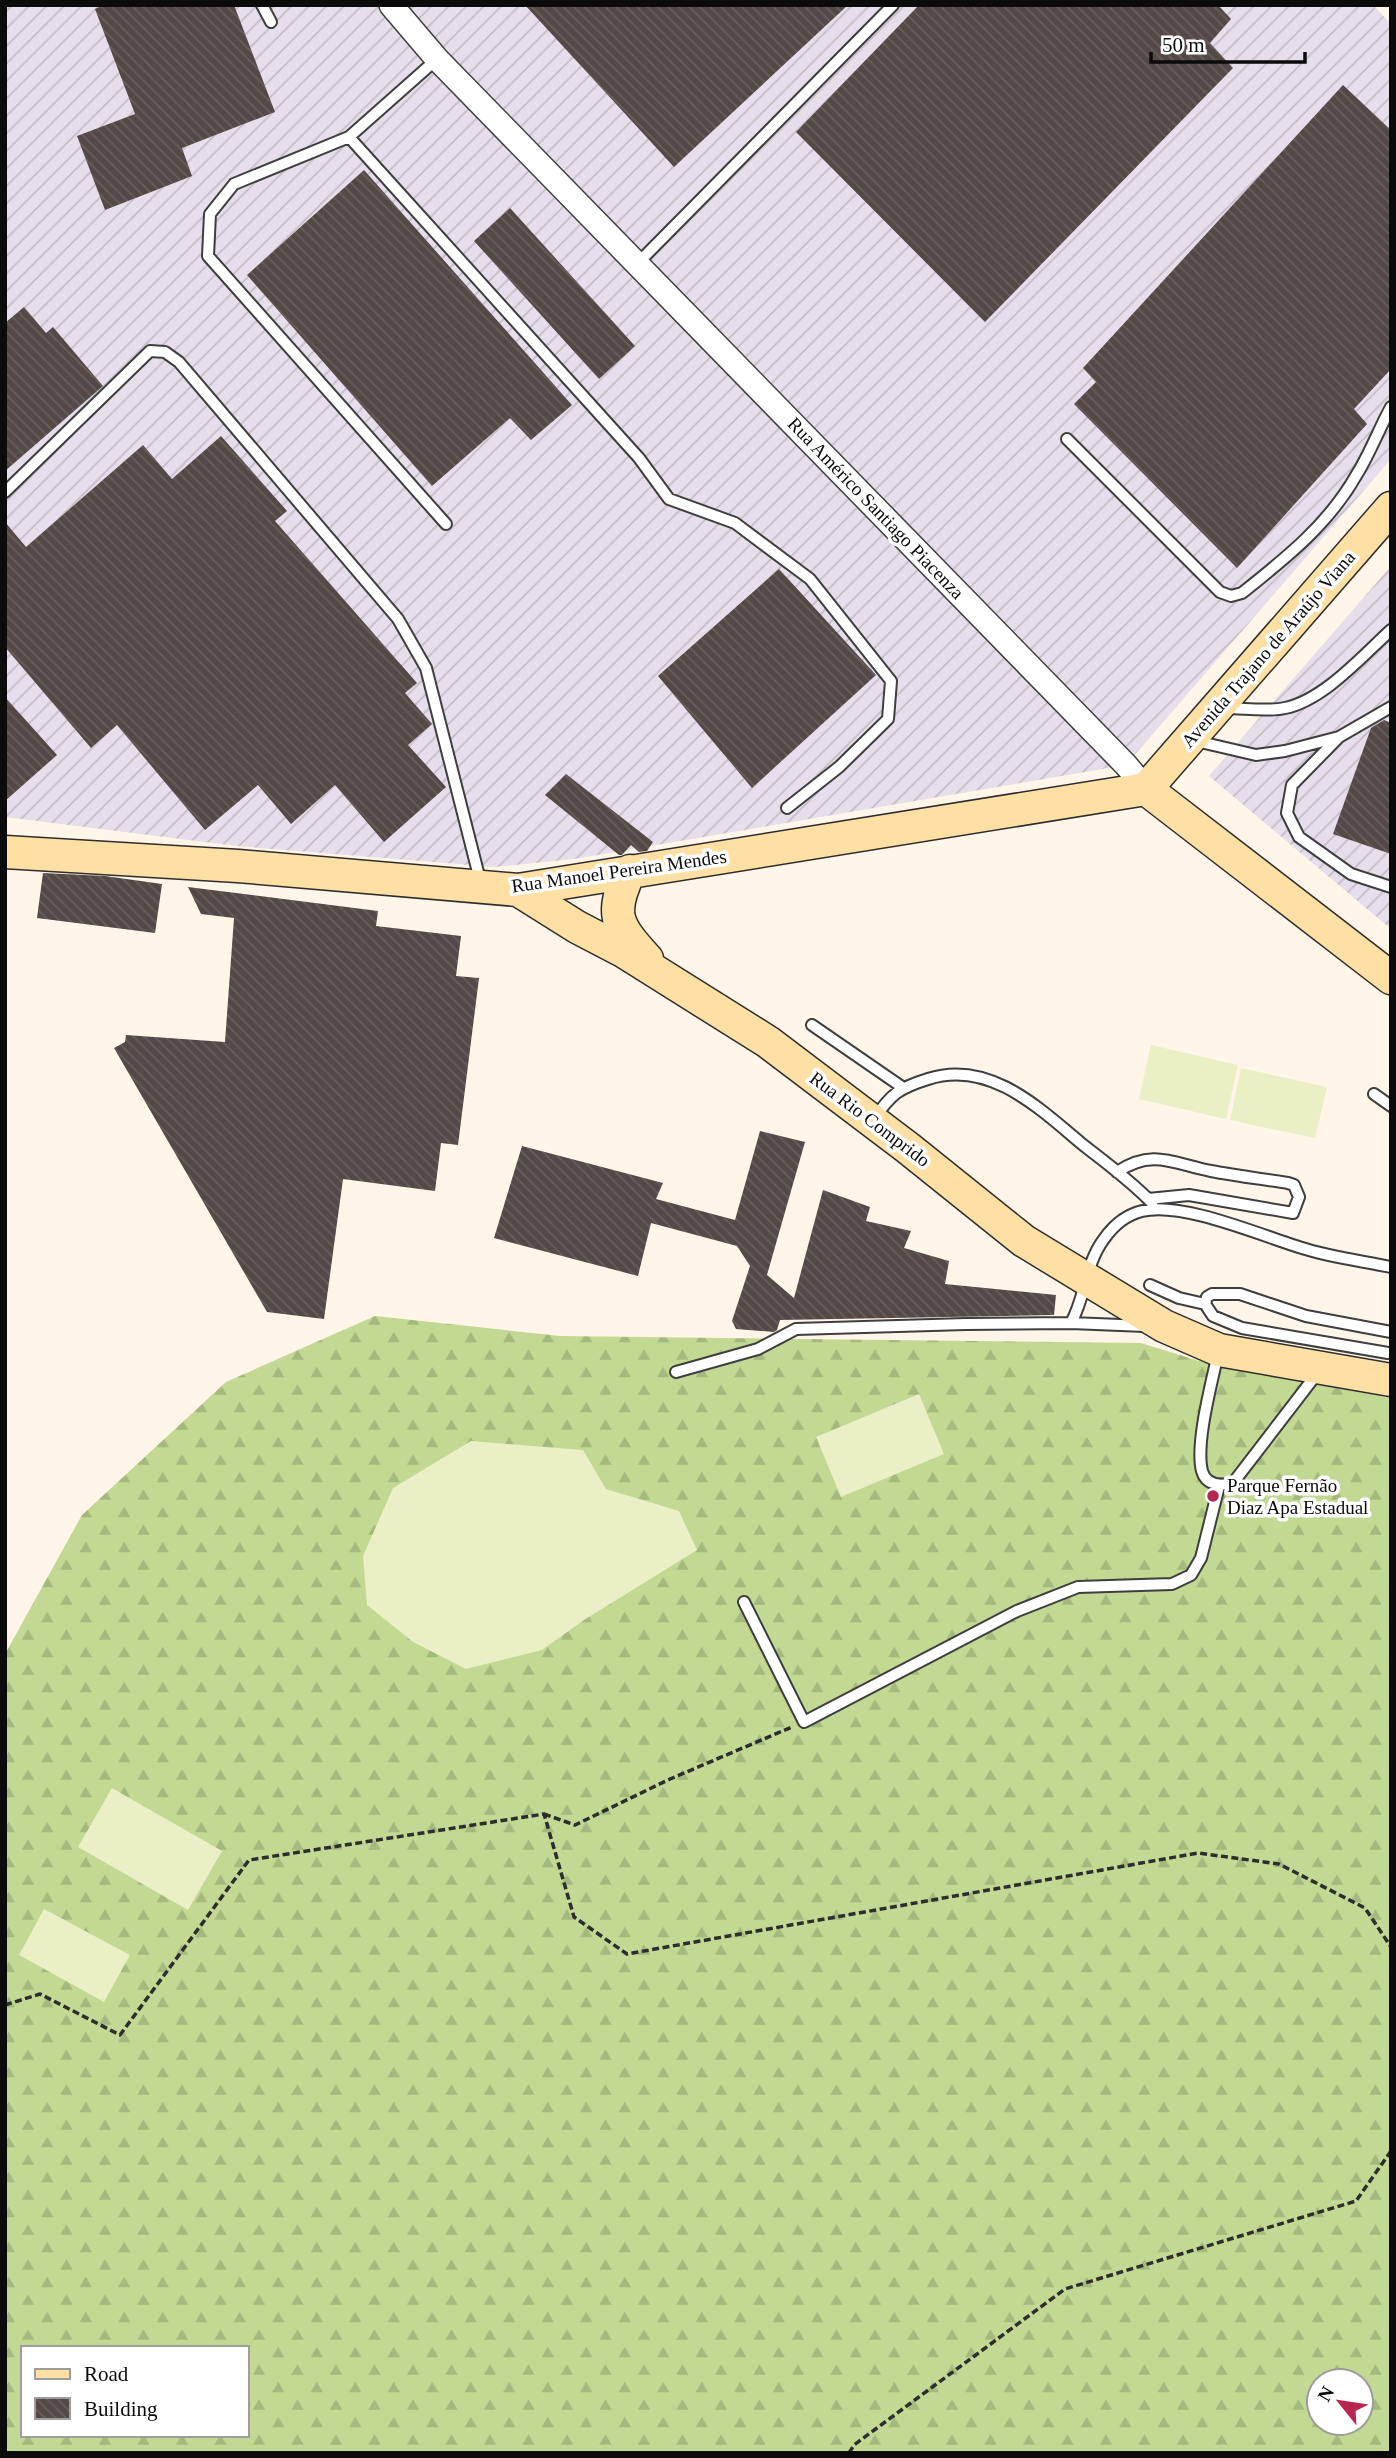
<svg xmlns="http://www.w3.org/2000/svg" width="1396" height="2458" viewBox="0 0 1396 2458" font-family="Georgia,serif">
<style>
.industrial{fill:url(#industrial-furrows)}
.forest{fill:url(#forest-firs);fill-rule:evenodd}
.pitch{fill:#eaefc5}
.building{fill:url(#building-back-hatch)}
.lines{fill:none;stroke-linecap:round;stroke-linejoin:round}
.lane-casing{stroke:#3e3e3e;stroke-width:14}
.street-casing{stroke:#3e3e3e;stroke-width:26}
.secondary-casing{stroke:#2d2d2d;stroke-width:35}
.path{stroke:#2d2d2d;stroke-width:3.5;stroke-dasharray:7 3.5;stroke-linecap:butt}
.lane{stroke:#fff;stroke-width:10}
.street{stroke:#fff;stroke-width:23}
.secondary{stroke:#fee0a4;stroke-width:32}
.poi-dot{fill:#b8254e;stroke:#fff;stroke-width:2.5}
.labels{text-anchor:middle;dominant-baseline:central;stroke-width:7;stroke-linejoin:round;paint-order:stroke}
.street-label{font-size:19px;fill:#0b0b0b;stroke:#fff}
.poi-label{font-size:19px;fill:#0b0b0b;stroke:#fff;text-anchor:start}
</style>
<defs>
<pattern id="industrial-furrows" width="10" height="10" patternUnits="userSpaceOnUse" patternTransform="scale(1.75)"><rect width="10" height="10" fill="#e6deea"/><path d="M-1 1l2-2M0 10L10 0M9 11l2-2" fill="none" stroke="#c4bdc7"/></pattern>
<pattern id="forest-firs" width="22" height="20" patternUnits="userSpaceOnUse" patternTransform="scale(1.75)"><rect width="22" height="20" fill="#c2d893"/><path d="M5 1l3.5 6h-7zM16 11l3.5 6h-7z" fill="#a5b87d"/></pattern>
<pattern id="building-back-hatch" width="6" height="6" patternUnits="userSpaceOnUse" patternTransform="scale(1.75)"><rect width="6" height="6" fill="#534947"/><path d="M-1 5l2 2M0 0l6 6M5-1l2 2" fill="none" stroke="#675f5d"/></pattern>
</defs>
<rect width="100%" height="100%" fill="#fff5e8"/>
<!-- industrial -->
<path class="industrial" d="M5 5H1373L1391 24V459L1126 765 574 859 495 867 237 846 5 817Z
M1391 566V929L1209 776Z"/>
<!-- forest -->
<path class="forest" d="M375 1316 560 1336 1141 1343 1212 1365 1391 1398V2453H5V1654L82 1515 226 1382ZM23 2348H247V2435H23ZM1319 2381H1361V2423H1319Z"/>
<!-- pitch -->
<path class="pitch" d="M1151 1045 1238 1065 1226 1119 1139 1099Z
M1241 1068 1327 1087 1315 1138 1230 1120Z
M919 1394 944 1454 841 1497 816 1437Z
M471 1441 583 1450 606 1489 679 1511 697 1550 584 1620 542 1650 466 1669 413 1642 367 1605 363 1556 393 1488Z
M112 1788 222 1851 188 1910 78 1847Z
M44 1909 130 1955 104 2002 19 1955Z"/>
<!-- building -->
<path class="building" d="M104 5H234L275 112 182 148 192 176 105 210 77 136 135 114 95 9Z
M525 5H848L674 167Z
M919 5H1218L1231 19 1210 43 1233 68 985 322 796 132Z
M1343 85 1391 130V369L1354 409 1367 424 1237 568 1074 404 1096 382 1083 368Z
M364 170 572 405 531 440 510 418 432 486 247 275Z
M510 208 635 346 599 379 474 241Z
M24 307 46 333 53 327 103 386 5 471V323Z
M221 436 287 511 275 521 417 683 405 693 432 724 408 745 446 787 384 842 335 785 291 824 258 785 205 830 117 725 91 748 5 647V522L26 547 143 445 172 479Z
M779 569 876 675 752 788 658 676Z
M5 697 57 755 5 801Z
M1384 720 1391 723V854L1333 834 1371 728Z
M566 774 653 842 647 851 639 852 631 845 622 855H619L545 795Z
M43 873 105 876 162 884 155 933 37 918Z
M188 887 378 911 376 926 461 936 456 976 479 978 458 1145 441 1143 435 1191 343 1179 324 1319 267 1312 114 1048 125 1042 126 1035 225 1042 234 918 201 914Z
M760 1131 805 1142 767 1275 794 1298 823 1190 870 1207 866 1221 911 1231 904 1248 949 1261 945 1284 1056 1295 1054 1315 780 1320 777 1330 774 1332 736 1329 732 1321 750 1266 737 1246 651 1223 638 1276 494 1238 522 1146 663 1183 656 1199 735 1220Z"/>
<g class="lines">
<!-- lane casing -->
<g class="lane-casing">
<path id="lane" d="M262 5 271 22
M437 59 349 137 234 184 210 214 208 256 446 524
M349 137 639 458 669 499 735 523 810 579 891 681 888 719 839 767 787 808
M637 264 893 5
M1067 439 1220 592 1231 596 1242 593C1286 558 1329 524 1357 474 1370 453 1379 429 1391 407
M5 492 150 351 165 352 179 362 398 619 426 668 481 884
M1225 708C1244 708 1267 712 1285 708 1324 700 1362 656 1391 630
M1339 737 1292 785 1287 813 1299 837 1351 874 1391 887
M1196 741 1256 755 1285 751 1339 737 1391 707
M812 1025 902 1087
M1374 1094 1391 1106
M874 1119C891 1094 899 1088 928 1079 989 1059 1039 1108 1082 1144 1106 1163 1131 1181 1152 1203
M1117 1172C1153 1148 1174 1164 1211 1171 1237 1176 1263 1179 1288 1183L1294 1185 1299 1197 1293 1213 1189 1195 1148 1199
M1150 1285 1179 1298 1205 1304 1207 1297 1212 1294H1240L1306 1316 1391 1332
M1205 1304 1213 1316 1242 1328 1388 1353
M1071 1323C1086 1296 1085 1264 1104 1239 1113 1226 1126 1215 1142 1211 1182 1201 1262 1236 1302 1248 1330 1257 1362 1261 1391 1267
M1218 1353C1212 1382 1195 1443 1202 1471 1206 1486 1221 1486 1233 1483L1319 1371
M676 1372 758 1349 796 1329 966 1324 1071 1323 1145 1326
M744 1602 804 1722 1017 1611 1078 1587 1172 1584 1191 1575 1201 1558 1219 1486"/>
</g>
<!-- street casing -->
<g class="street-casing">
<path id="street" d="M391 5 437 59 1126 765 1146 789"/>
</g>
<!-- secondary casing -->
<g class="secondary-casing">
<path id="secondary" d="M1146 789 1391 508
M1146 789 1391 978
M5 852 238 866 518 890 1146 789
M630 871C609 914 616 925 647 959
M518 890 577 927 623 951 768 1042 908 1148 1024 1241 1164 1326 1219 1350 1391 1380"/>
</g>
<!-- path -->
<path class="path" d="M544 1814 575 1825 670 1779 792 1727
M5 2005 40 1994 120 2035 249 1860 544 1814 574 1917 627 1954 1198 1853 1279 1864 1365 1908 1391 1947
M849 2453 854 2445 1065 2289 1356 2201 1391 2151"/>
<!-- lane -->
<use href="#lane" class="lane"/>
<!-- street -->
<use href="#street" class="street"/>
<!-- secondary -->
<use href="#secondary" class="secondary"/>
</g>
<!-- markers -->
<circle class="poi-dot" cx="1213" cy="1496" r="7"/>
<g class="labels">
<!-- street labels -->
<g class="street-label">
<text transform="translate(876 508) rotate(46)">Rua Américo Santiago Piacenza</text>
<text transform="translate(1268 649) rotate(-49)">Avenida Trajano de Araújo Viana</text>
<text transform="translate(619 871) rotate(-8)">Rua Manoel Pereira Mendes</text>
<text transform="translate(870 1119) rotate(37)">Rua Rio Comprido</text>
</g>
<!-- poi labels -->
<g class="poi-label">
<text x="1227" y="1485">Parque Fernão<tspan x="1227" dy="22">Diaz Apa Estadual</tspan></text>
</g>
</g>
<!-- border -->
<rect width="1396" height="2458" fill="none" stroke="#0b0b0b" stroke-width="14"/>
<!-- legend -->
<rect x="21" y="2346" width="228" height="91" fill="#ffffff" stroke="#9d9d9d" stroke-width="2"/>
<rect x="35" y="2369" width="35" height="10" fill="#fee0a4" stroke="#9d9d9d" stroke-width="2"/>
<text x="84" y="2381" font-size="21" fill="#0b0b0b">Road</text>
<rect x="35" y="2398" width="35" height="21" fill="url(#building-back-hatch)" stroke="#9d9d9d" stroke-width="2"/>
<text x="84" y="2416" font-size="21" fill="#0b0b0b">Building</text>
<!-- north arrow -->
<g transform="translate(1340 2402) rotate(300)"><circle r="33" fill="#ffffff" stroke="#9d9d9d" stroke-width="2"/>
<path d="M0-5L12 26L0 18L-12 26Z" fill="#b8254e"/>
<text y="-10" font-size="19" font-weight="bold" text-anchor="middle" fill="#0b0b0b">N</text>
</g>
<!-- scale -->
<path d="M1151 52v10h154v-10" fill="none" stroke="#0b0b0b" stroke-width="3.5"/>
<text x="1162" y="52" font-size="21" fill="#0b0b0b" stroke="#ffffff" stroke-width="5" paint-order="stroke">50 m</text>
</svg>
